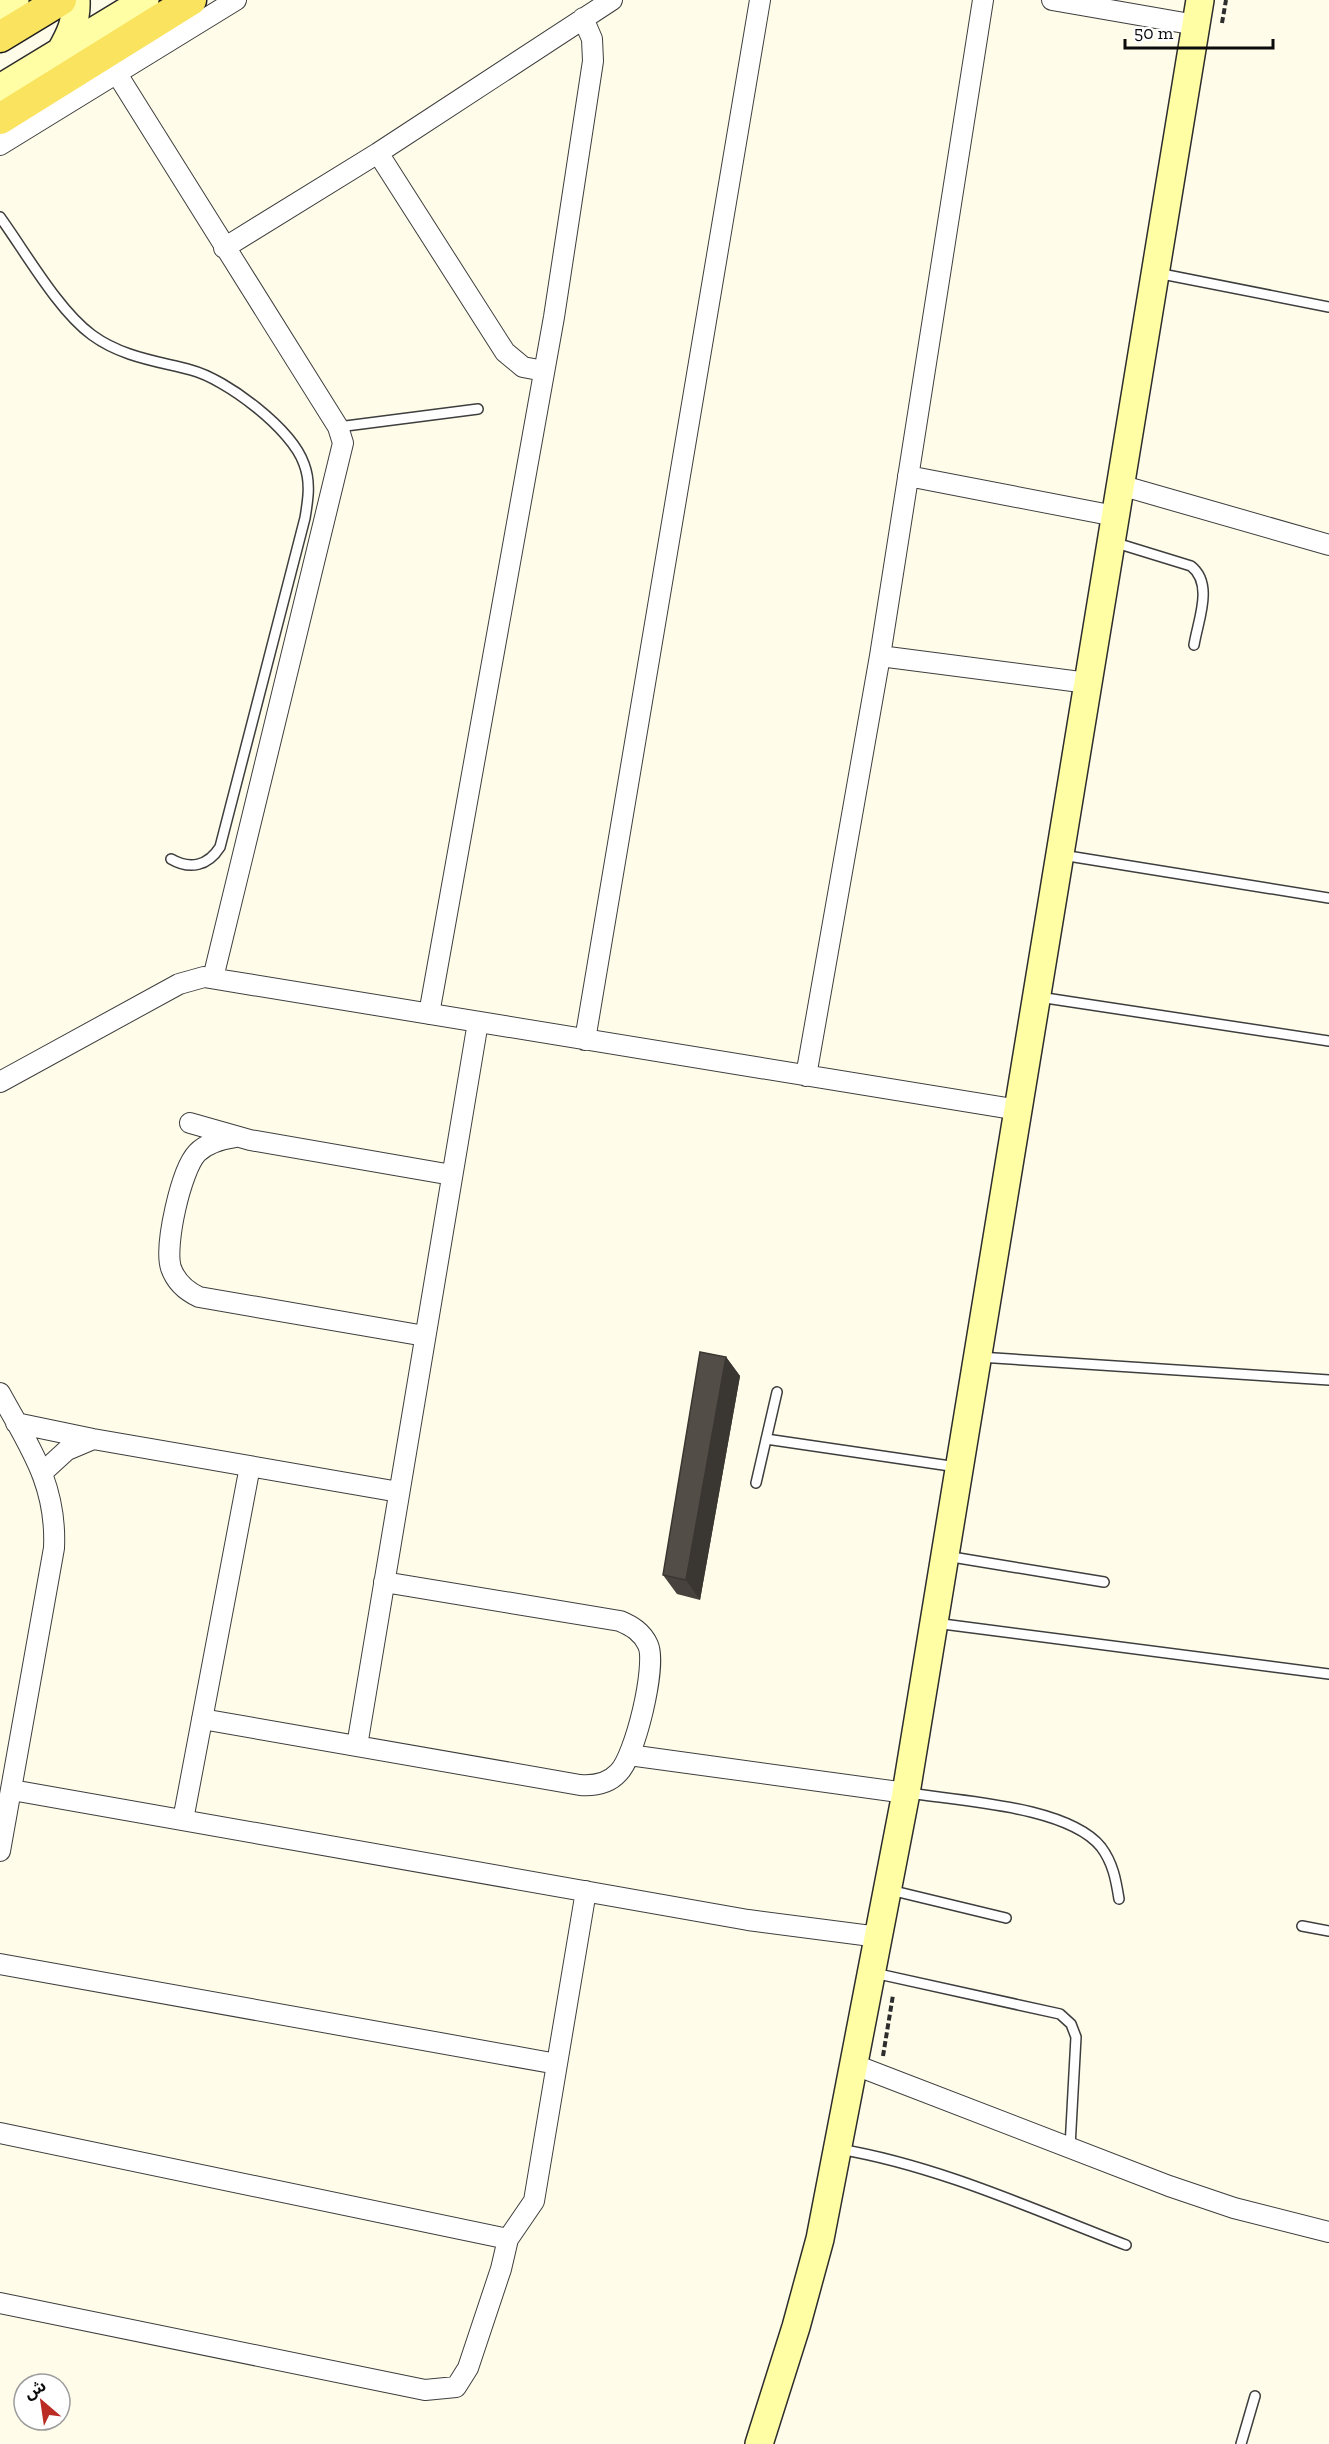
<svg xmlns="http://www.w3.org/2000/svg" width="1329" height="2444" viewBox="0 0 1329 2444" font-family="'Zilla Slab','Noto Sans Arabic',serif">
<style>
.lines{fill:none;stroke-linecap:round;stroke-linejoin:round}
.lane-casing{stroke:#3e3e3e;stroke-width:12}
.street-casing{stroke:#3e3e3e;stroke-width:22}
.secondary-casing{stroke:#2d2d2d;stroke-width:30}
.primary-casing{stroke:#1c1c1c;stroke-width:33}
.path{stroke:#2d2d2d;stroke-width:4;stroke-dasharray:6 3;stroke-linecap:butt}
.lane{stroke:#fff;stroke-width:9}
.street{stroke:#fff;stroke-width:20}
.secondary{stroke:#fffea4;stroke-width:27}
.primary{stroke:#f9e35f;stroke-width:30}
.wall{fill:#47423d}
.shaded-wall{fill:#3a3632}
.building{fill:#534d47;stroke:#3a3632;stroke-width:1.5}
</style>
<rect width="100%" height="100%" fill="#fffde9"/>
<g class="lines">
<!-- lane casing -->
<g class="lane-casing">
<path id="lane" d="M0 217C26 253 58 310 92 335 122 357 157 361 191 370 226 379 292 429 304 464 311 482 308 500 305 518L220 847C208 866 190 870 171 859
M1157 273 1329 307
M338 427 478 409
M1113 542 1191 566C1214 584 1198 620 1194 645
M1062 855 1329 898
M1039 997 1329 1041
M979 1357 1329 1380
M766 1439 957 1467
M756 1483 777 1392
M946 1556 1104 1582
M935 1623 1329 1674
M909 1793C959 1801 1068 1806 1101 1847 1113 1863 1116 1880 1119 1899
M890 1890 1006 1918
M1302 1926 1329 1931
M874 1973 1060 2014 1071 2024 1076 2037 1070 2147
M839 2149C939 2166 1032 2209 1126 2245
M1241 2444 1255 2396"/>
</g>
<!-- street casing -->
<g class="street-casing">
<path id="street" d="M1052 0 1196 25
M117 74 338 427 343 443 213 978
M0 145 236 0
M378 153 505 352 523 367 544 371
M224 248 378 153 612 0
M908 476 1115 516
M1120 485 1329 545
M880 656 1088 683
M429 1014 554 317 593 61 592 39 583 18
M585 1040 760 0
M806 1076 880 656 983 0
M0 1082 179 984 204 977 1018 1110
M190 1123 250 1140 452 1175
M235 1137C221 1139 207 1143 197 1153 181 1170 164 1246 171 1268 176 1282 186 1291 199 1297L425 1336
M0 1393C29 1446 57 1484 54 1548L0 1851
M16 1423 93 1439 399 1492
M43 1472 67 1450 93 1439
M202 1719 580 1785C594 1786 608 1784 618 1773 635 1758 657 1665 648 1645 642 1632 632 1626 620 1621L384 1582
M357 1746 478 1022
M629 1755 906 1793
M12 1790 748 1920 879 1937
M183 1820 250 1466
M0 1964 557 2064
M855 2065 1169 2186 1234 2208 1329 2232
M0 2133 508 2239
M0 2303 425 2390 456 2387 468 2368 501 2269 508 2239 534 2201 586 1891"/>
</g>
<!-- secondary casing -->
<g class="secondary-casing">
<path id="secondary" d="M0 12 15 0
M60 52C70 35 77 20 76 0
M0 88 145 0
M759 2444 796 2327 820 2239 906 1793 1200 0"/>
</g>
<!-- primary casing -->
<g class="primary-casing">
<path id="primary" d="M0 37 61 0
M0 119 191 0"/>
</g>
<!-- path -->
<path class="path" d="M1222 23 1226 0
M883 2056 893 1995"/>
<!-- lane -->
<use href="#lane" class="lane"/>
<!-- street -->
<use href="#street" class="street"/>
<!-- secondary -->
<use href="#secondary" class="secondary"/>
<!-- primary -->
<use href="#primary" class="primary"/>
</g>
<!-- wall -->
<path class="wall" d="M726 1357 740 1376 700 1600 677 1594 663 1575Z"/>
<!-- shaded-wall -->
<path class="shaded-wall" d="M726 1357 740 1376 700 1600 686 1580Z"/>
<!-- building -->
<path class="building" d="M700 1352 726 1357 686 1580 663 1575Z"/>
<!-- north arrow -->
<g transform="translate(42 2402) rotate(331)"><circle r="28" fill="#ffffff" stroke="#9d9d9d" stroke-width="1.5"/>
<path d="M0-4.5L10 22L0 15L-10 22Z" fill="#ba2c24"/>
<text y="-9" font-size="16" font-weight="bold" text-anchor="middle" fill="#0b0b0b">ش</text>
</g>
<!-- scale -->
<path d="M1125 39v9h148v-9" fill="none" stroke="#0b0b0b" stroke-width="3"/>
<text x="1134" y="39" font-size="18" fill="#0b0b0b" stroke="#ffffff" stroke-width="4.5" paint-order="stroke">50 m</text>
</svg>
